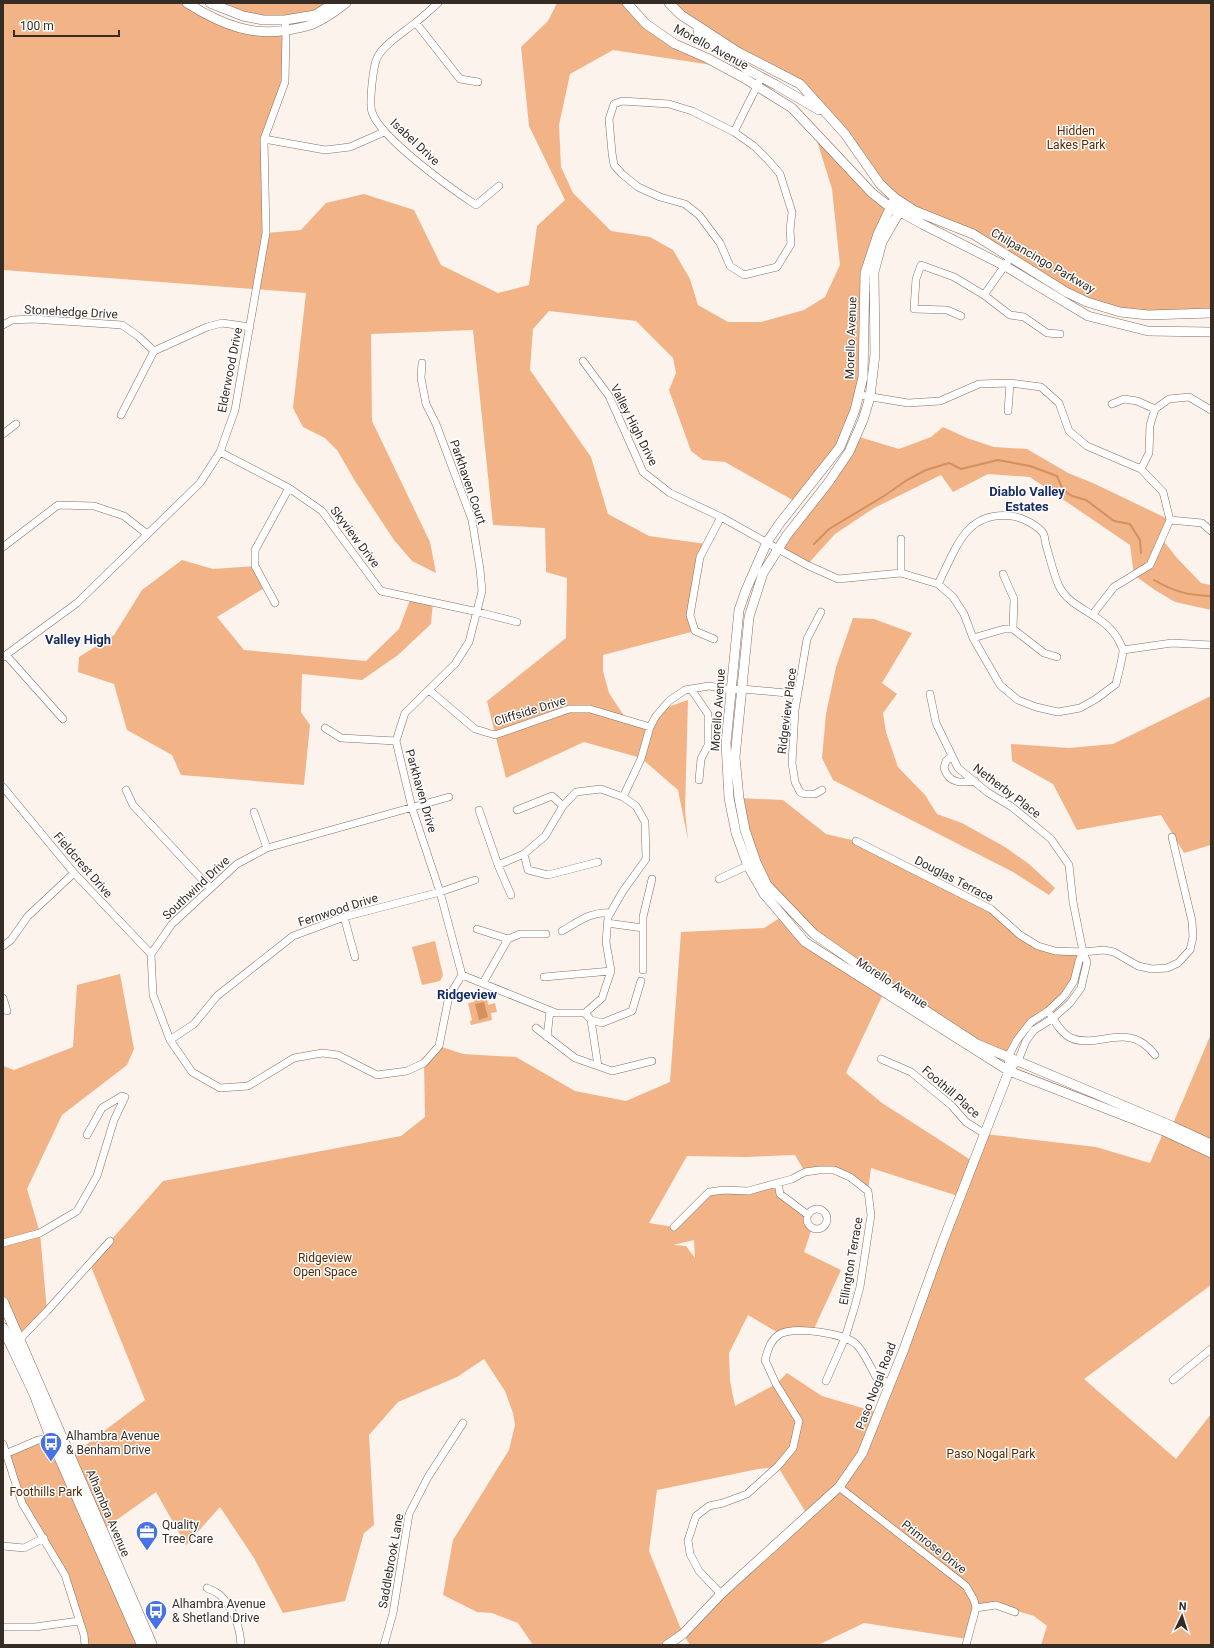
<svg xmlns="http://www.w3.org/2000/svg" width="1214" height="1648" viewBox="0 0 1214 1648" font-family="Roboto,sans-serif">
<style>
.green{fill:#f2b387;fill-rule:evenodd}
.water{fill:#d4905f}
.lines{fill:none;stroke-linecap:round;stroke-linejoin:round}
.stream{stroke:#d4905f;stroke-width:2}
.minor-casing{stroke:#867062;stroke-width:8}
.tertiary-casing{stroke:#867062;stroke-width:10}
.secondary-casing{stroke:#867062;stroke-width:11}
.minor{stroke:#fff;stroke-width:7}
.tertiary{stroke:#fff;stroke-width:9}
.secondary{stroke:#fff;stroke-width:10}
.labels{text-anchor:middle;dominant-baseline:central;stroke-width:3;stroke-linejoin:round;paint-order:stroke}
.street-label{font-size:12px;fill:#352c26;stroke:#fff}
.park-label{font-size:12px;fill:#562901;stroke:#fff}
.poi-label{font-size:12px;fill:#352c26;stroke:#fff;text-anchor:start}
.neighbourhood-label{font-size:13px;font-weight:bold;fill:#192d64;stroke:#fff}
</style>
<rect width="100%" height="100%" fill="#fdf3ed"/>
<!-- green -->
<path class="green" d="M3 3H187L226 25 286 31 285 82 264 139 266 233 301 230 326 203 364 194 414 210 441 265 498 293 529 285 537 226 565 200 529 126 521 47 548 21 557 3H627L646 24 725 67 613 50 570 74 559 125 561 167 573 193 611 231 650 237 673 250 690 279 698 305 728 322H761L804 310 825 297 840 265 832 189 813 128 891 206 865 273 863 377 840 447 796 502 725 462 703 460 691 451 669 390 676 373 673 358 636 321 549 311 533 329 530 370 591 457 608 514 649 536 706 544 690 615 695 631 603 655V671L609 693 626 719 650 727 662 709 688 700 685 810 688 840 678 790 641 758 584 742 506 778 487 701 566 638 567 578 546 572 545 528 493 525 473 330 371 334 372 421 430 542 436 573 412 561 394 540 355 481 337 450 325 438 303 427 293 408 306 293 3 270Z
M210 3H334L315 15 263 20Z
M669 3H1211V313L1148 315 1087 302 1015 260 895 198 800 84 738 52Z
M943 427 967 438 994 447 1027 449 1068 473 1093 483 1170 520 1162 539 1177 558 1201 583 1211 585V610L1175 602 1155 590 1134 575 1130 545 1030 477 988 474 953 492 941 475 874 508 835 534 807 565 778 548 856 436 899 449 931 437Z
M182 560 213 569 255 566 266 587 217 617 244 650 366 661 399 629 411 597 433 602 431 624 398 655 362 680 302 674 301 712 310 725 304 785 181 775 172 755 127 730 114 684 78 672 79 657 114 635 142 590Z
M853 618 874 619 912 633 882 683 897 694 883 713 886 732 898 767 925 795 937 814 962 823 1005 847 1029 864 1055 888 1049 895 1013 872 833 780 822 758 826 714 836 667Z
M1211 696V845L1184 853 1161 815 1077 830 1053 784 1012 761 1011 744 1069 748 1113 744Z
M739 798 783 800 826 834 856 841 991 909 1038 946 1083 952 1064 996 1031 1022 1008 1057 977 1044 814 934 767 885Z
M783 916 805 942 884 992 846 1073 882 1103 974 1162 985 1134 1096 1147 1150 1163 1164 1131 1211 1153V1285L1084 1379 1176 1459 1211 1414V1645H1041L1047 1626 1034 1616 996 1605 976 1608 967 1639 864 1623 818 1645H690L683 1634 667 1645H533L518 1623 492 1613 477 1612 443 1595 453 1540 509 1450 515 1425 513 1413 505 1391 484 1359 457 1377 398 1402 369 1435 374 1525 364 1533 345 1601 283 1613 254 1558 220 1507 186 1545 156 1492 101 1531 70 1457 145 1400 90 1264 163 1181 401 1136 425 1117 424 1063 439 1046 463 1054 516 1057 575 1091 626 1101 670 1082 681 932 764 928ZM795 1155 805 1172 834 1170 868 1191 871 1168 961 1197 879 1413 822 1396 787 1373 776 1384 735 1406 730 1381 729 1353 748 1315 780 1334 813 1331 841 1270 804 1252 812 1228 807 1220 808 1215 780 1194 778 1183 748 1191 724 1190 700 1200 674 1227 649 1223 687 1156 746 1157ZM694 1240 695 1258 686 1246 673 1245ZM778 1467 808 1516 683 1634 649 1551 657 1490 758 1469Z
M435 941 443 975 440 981 422 985 412 947Z
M120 974 134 1049 127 1065 62 1115 27 1189 40 1233 47 1311 20 1339 3 1302V1066L14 1070 73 1047 77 985Z
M483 997V999L487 998 488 1005 495 1003 497 1012 491 1013 492 1020 471 1025 470 1021 472 1020 468 1003 474 1002V1000Z
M1211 1034V1144L1172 1126Z
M51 1438 142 1645H85L65 1575 22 1503 7 1455Z"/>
<!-- water -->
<path class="water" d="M484 1002 488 1017 479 1020 475 1004Z"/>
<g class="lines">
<!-- stream -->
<path class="stream" d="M814 544 829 529 884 496 907 480 926 470 949 463 961 469 998 460 1030 466 1057 476 1063 490 1072 496 1086 500 1114 521 1130 524 1140 540 1141 553
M1154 580C1175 592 1187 595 1211 596"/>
<!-- minor casing -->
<g class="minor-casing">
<path id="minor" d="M438 3C430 10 423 17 415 23 404 32 383 45 377 58 373 67 369 103 372 112 380 138 453 190 476 205L499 186
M416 23 460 79 478 82
M622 101 669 104 692 111 734 132 754 146 768 160 780 174 792 212 790 230 791 244 777 267 744 275 730 266 720 243 699 215 685 204 660 197 638 187 622 174 614 165 612 153 609 119 614 104Z
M734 132 761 78
M264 139 325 150 350 147 384 132
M984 295 1011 257
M961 316 947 310 914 309 916 279 921 265 954 277 984 295 1010 315 1024 317 1047 333 1060 334
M3 325 12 320 33 319 122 325 138 336 154 351
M583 361 609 396 643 472 670 493 721 517 807 565 838 579 901 573 938 584 953 597 964 614 973 638 1000 685 1018 700 1036 707 1058 712 1080 708 1096 699 1116 684C1118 674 1122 662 1123 651 1123 648 1121 646 1120 643 1106 613 1071 611 1059 586 1053 573 1050 558 1046 545 1045 542 1045 536 1043 533 1037 525 1022 517 1011 516 965 511 956 549 938 584
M422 363 421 378 426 404 436 424 472 520 480 569 482 591 469 642 455 664 405 713 396 741 412 808 440 892 462 975
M860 395 908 403 940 401 979 384 1010 383 1041 387 1059 403 1069 431 1087 446 1141 469 1163 492 1170 520 1150 565 1114 587 1093 614
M1112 404 1124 399 1137 401 1155 409
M1008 411 1010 383
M121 415 154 351 207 327 222 323 250 327
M3 434 16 424
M220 452 289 488 322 511 381 591 478 612 517 622
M1141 469 1149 453 1150 425 1155 409 1169 399 1189 397 1211 410
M1170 520 1202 523 1211 531
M901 539V573
M3 547 58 505 94 506 124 516 147 534
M1003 574 1014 599 1013 629
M275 603 255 566V550L289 488
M821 612 807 639 795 710 792 763 795 782 800 792 804 794H815L822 790
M973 638 1004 629H1013L1044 653 1057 657
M714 639 695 631 690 615 700 557 721 517
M1123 650 1172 643 1211 645
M6 655 63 719
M3 657 77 603 200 483 220 452 235 410 266 233 264 139 285 82 286 31 285 20
M691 689 708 714V745L701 759 699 780
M429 690 475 729 495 735 569 709H590L650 727
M930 694 936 723 958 768 987 792 1012 807 1051 839 1069 865 1073 902 1083 952
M325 728 341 738 396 741
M952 756 946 761 944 768C949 784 961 783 975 781
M3 787 74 873 151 954
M126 790 133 805 210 888
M449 797 267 848 237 864 172 924 151 954 153 995 170 1040 192 1072 220 1088 248 1086 294 1058 322 1053 338 1055 377 1075 407 1071 424 1063 439 1046 449 996 462 975
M479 810 498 865 511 895
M517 810 552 796 563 806
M254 812 267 848
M856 841 991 909 1020 935 1038 946 1055 951 1083 952 1104 950 1114 952 1138 966 1152 969 1167 968 1178 963 1190 950 1193 937 1192 921 1172 837
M524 854 528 870 548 875 598 862
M498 865 524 854 545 836 563 806 576 792 601 789 623 797
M719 879 751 864
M344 917 355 957
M607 923 643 928
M477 929 508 939 520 934H546
M562 931C578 922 591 911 610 913
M3 946 11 940 28 916 74 873
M1083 952 1087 962 1081 988 1070 1003 1053 1018 1034 1030 1026 1041 1018 1061 1009 1071 1008 1057 1017 1040 1031 1022 1048 1011 1064 996 1074 981 1079 961Z
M643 970V917L652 879
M462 975 556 1013H585L602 998 611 971 606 942 608 917 623 891 646 859 645 822 636 806 623 797 641 759 650 727 656 716 669 701 685 690 709 686 731 690 743 689 798 694
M544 977 611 971
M483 983 508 939
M3 998 7 1011
M585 1013 591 1020 602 1023 632 1011 641 981
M1050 1014C1055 1022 1062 1034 1071 1038 1094 1048 1122 1027 1144 1044 1148 1047 1152 1051 1155 1055
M591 1020 598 1066
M536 1028 575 1058 612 1071 652 1061
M547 1037 550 1011
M170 1040 194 1024 217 996 293 936 344 917 440 892 475 880
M881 1059 911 1072 952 1106 966 1122 985 1134
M778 1183 780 1194 808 1215
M807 1219a10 10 0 1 1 20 0a10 10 0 1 1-20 0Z
M674 1227 709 1192 724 1190 748 1191 792 1179 805 1172 819 1170H834L850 1177 868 1191 871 1215 860 1287 854 1309 845 1338 826 1381
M3 1243 40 1233 77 1211 97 1176 114 1120 125 1097 122 1096 102 1108 87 1135
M20 1339 47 1311 110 1241
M1173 1380 1211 1349
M3 1444 22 1503 65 1575 84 1635 85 1645
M3 1455 38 1440 51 1438 54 1435
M839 1487 966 1586 974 1600 976 1608 966 1645
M3 1546 24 1548 44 1538
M207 1588C211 1590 217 1592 221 1596 233 1609 240 1627 241 1645
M721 1594 699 1571 690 1554 688 1540 696 1516 709 1506 723 1503 747 1494 778 1466 793 1448 799 1421 776 1384 765 1360C768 1350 770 1340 780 1334 794 1326 846 1333 857 1345 865 1354 870 1366 876 1377L889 1383
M976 1608 996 1605 1015 1612
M3 1627H35L79 1621
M384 1645 393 1613 409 1514 428 1477 463 1423"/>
</g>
<!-- tertiary casing -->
<g class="tertiary-casing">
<path id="tertiary" d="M187 3C222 25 256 39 298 28 303 27 310 26 315 23 326 18 337 10 346 3
M210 3 243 16 263 20H285L315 15 334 3
M627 3 646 24 675 44 707 58 744 78 792 108 872 193 886 204 922 224 1005 266 1088 316 1148 331 1211 332
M669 3 681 15 738 52 800 84 845 134 880 184 895 198 915 211 973 234 1066 292 1087 302 1120 312 1148 315 1211 313
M698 31 707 40 748 70 776 85 819 110
M895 198 878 234 865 273 863 377 855 410 840 447 780 523 767 542 746 590 739 610 726 743 729 798 736 833 748 866 764 894 805 942 1009 1071 1164 1131 1211 1153
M904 204 882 242 874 272 875 354 870 397 863 420 849 452 828 483 787 535 763 573 749 617 735 757 739 798 745 830 756 862 767 885 814 934 888 986 977 1044 1172 1126 1211 1144
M667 1645 683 1634 721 1594 839 1487 862 1454 904 1349 943 1241 1009 1071"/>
</g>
<!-- secondary casing -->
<g class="secondary-casing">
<path id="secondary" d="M3 1302 152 1645
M3 1328 34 1393 51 1438 142 1645"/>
</g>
<!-- minor -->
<use href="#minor" class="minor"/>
<!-- tertiary -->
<use href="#tertiary" class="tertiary"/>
<!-- secondary -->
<use href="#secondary" class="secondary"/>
</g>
<!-- icons -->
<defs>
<g id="bus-pin" transform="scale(1.15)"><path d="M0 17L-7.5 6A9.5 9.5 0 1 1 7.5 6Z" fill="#4872e5" stroke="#fff"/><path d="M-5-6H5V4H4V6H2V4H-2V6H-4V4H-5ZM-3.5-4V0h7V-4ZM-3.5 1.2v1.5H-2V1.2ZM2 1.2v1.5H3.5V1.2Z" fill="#fff"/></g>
<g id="office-pin" transform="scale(1.15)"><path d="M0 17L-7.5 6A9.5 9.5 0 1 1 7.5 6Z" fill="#4872e5" stroke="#fff"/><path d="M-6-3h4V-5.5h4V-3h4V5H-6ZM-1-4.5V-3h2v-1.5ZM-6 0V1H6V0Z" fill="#fff"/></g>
</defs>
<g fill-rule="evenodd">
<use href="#bus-pin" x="51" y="1443"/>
<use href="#office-pin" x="147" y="1532"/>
<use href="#bus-pin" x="156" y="1611"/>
</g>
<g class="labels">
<!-- street labels -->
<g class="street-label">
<text transform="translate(711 47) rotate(28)">Morello Avenue</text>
<text transform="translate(415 142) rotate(43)">Isabel Drive</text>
<text transform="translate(1043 261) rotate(30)">Chilpancingo Parkway</text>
<text transform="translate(71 312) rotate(3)">Stonehedge Drive</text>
<text transform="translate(851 338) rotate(-88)">Morello Avenue</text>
<text transform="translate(230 370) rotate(-79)">Elderwood Drive</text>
<text transform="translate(634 425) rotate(63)">Valley High Drive</text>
<text transform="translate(468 482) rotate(71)">Parkhaven Court</text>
<text transform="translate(355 537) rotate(53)">Skyview Drive</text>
<text transform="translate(718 710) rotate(-86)">Morello Avenue</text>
<text transform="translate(530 711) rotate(-17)">Cliffside Drive</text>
<text transform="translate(787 711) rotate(-83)">Ridgeview Place</text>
<text transform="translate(421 791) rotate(74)">Parkhaven Drive</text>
<text transform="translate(1007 791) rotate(37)">Netherby Place</text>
<text transform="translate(83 865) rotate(49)">Fieldcrest Drive</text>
<text transform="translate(954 879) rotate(27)">Douglas Terrace</text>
<text transform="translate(196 888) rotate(-43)">Southwind Drive</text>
<text transform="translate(338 910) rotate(-18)">Fernwood Drive</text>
<text transform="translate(892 983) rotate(33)">Morello Avenue</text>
<text transform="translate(951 1092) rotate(41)">Foothill Place</text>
<text transform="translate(851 1261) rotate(-80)">Ellington Terrace</text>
<text transform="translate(876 1386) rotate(-69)">Paso Nogal Road</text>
<text transform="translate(108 1513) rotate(67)">Alhambra Avenue</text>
<text transform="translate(934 1547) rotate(38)">Primrose Drive</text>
<text transform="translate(391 1561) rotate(-80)">Saddlebrook Lane</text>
</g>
<!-- park labels -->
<g class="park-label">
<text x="1076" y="131">Hidden<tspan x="1076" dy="14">Lakes Park</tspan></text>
<text x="325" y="1258">Ridgeview<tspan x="325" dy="14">Open Space</tspan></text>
<text x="991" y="1454">Paso Nogal Park</text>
<text x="46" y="1492">Foothills Park</text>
</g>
<!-- poi labels -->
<g class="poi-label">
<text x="66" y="1436">Alhambra Avenue<tspan x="66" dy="14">&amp; Benham Drive</tspan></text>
<text x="162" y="1525">Quality<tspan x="162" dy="14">Tree Care</tspan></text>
<text x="172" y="1604">Alhambra Avenue<tspan x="172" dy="14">&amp; Shetland Drive</tspan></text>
</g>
<!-- neighbourhood labels -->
<g class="neighbourhood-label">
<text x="1027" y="491">Diablo Valley<tspan x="1027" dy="15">Estates</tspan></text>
<text x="78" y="639">Valley High</text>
<text x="467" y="994">Ridgeview</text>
</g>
</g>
<!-- border -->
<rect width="1214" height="1648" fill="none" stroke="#352c26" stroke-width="8"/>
<!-- north arrow -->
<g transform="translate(1182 1616) rotate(4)" stroke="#ffffff" stroke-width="3" paint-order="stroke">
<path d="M0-3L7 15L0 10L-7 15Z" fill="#352c26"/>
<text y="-6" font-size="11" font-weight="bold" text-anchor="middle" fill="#352c26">N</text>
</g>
<!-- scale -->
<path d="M14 30v6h105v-6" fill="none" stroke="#352c26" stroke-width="2"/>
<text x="20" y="30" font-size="12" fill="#352c26" stroke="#ffffff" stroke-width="3" paint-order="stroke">100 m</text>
</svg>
